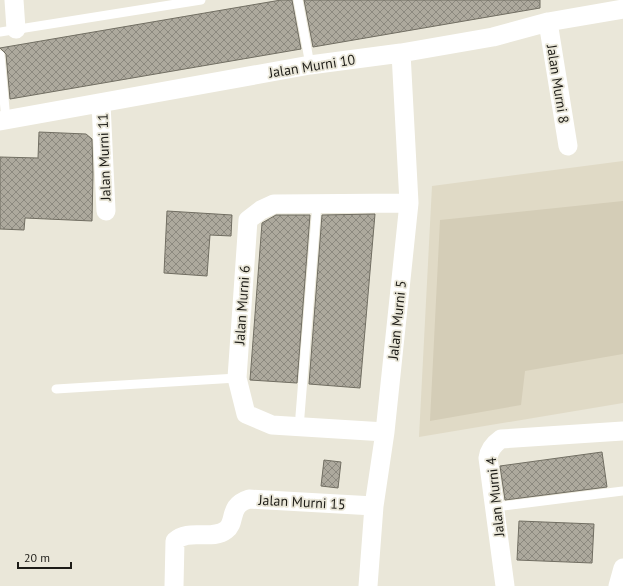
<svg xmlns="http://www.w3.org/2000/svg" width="623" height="586" viewBox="0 0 623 586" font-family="'PT Sans',sans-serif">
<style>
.built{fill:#e0dac6}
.pitch{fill:#d4cdb7}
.building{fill:url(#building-cross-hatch);stroke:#716e62}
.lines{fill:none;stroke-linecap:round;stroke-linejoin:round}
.service{stroke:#fff;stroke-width:9}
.minor{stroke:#fff;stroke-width:19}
.labels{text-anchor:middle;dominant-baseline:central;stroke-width:3.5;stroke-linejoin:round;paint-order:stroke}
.street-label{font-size:14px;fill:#1d1c17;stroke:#eae7d9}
</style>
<defs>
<pattern id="building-cross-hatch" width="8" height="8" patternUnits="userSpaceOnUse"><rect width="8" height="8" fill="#ada99d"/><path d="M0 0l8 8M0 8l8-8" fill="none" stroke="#8c897f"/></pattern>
</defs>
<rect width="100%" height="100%" fill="#eae7d9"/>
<!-- built -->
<path class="built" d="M623 161V403L419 437 432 186Z"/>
<!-- pitch -->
<path class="pitch" d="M623 201V354L525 371 521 405 430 421 440 220Z"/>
<!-- building -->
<path class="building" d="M281 0H292L301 49 10 99 6 54 0 48Z
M304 0H540V8L313 47Z
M39 132 86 134 92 139 93 174 92 221 25 218 24 230 0 229V157L38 158Z
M167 211 232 215 231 236 210 235 207 276 164 273Z
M375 214 360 388 309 384 322 215Z
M276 215H310L297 383 250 380 262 223Z
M602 452 607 487 505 500 500 466Z
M324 460 341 462 338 488 321 486Z
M519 521 594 524 592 563 517 560Z"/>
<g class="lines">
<!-- service -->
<path class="service" d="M298 0 310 65
M0 32 201 0
M0 55 6 120
M56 389 237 378
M299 428 317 204
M495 507 623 491"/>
<!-- minor -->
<path class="minor" d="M14 0 16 29
M548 22 568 146
M101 103 106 211
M0 121 310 65 401 53 493 37 548 22 623 9
M385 432 272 425 246 414 237 378 248 220 261 210 274 204 409 203
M174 586 175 541C188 528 212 541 226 530 237 522 227 506 249 499L374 506
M368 586 374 506 385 432 409 203 401 53
M505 586 488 458C489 449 494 444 501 439L623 431
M618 586 623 568"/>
</g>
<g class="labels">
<!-- street labels -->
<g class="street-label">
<text transform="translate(312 66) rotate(-9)">Jalan Murni 10</text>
<text transform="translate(558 84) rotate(81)">Jalan Murni 8</text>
<text transform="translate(104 157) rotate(-92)">Jalan Murni 11</text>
<text transform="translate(242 305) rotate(-86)">Jalan Murni 6</text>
<text transform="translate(397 320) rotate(-84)">Jalan Murni 5</text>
<text transform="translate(495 497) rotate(-96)">Jalan Murni 4</text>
<text transform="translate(302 502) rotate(3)">Jalan Murni 15</text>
</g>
</g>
<!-- scale -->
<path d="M18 562v6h53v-6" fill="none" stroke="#1d1c17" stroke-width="2"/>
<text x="24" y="562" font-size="12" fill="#1d1c17" stroke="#eae7d9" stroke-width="3" paint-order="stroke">20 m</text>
</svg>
